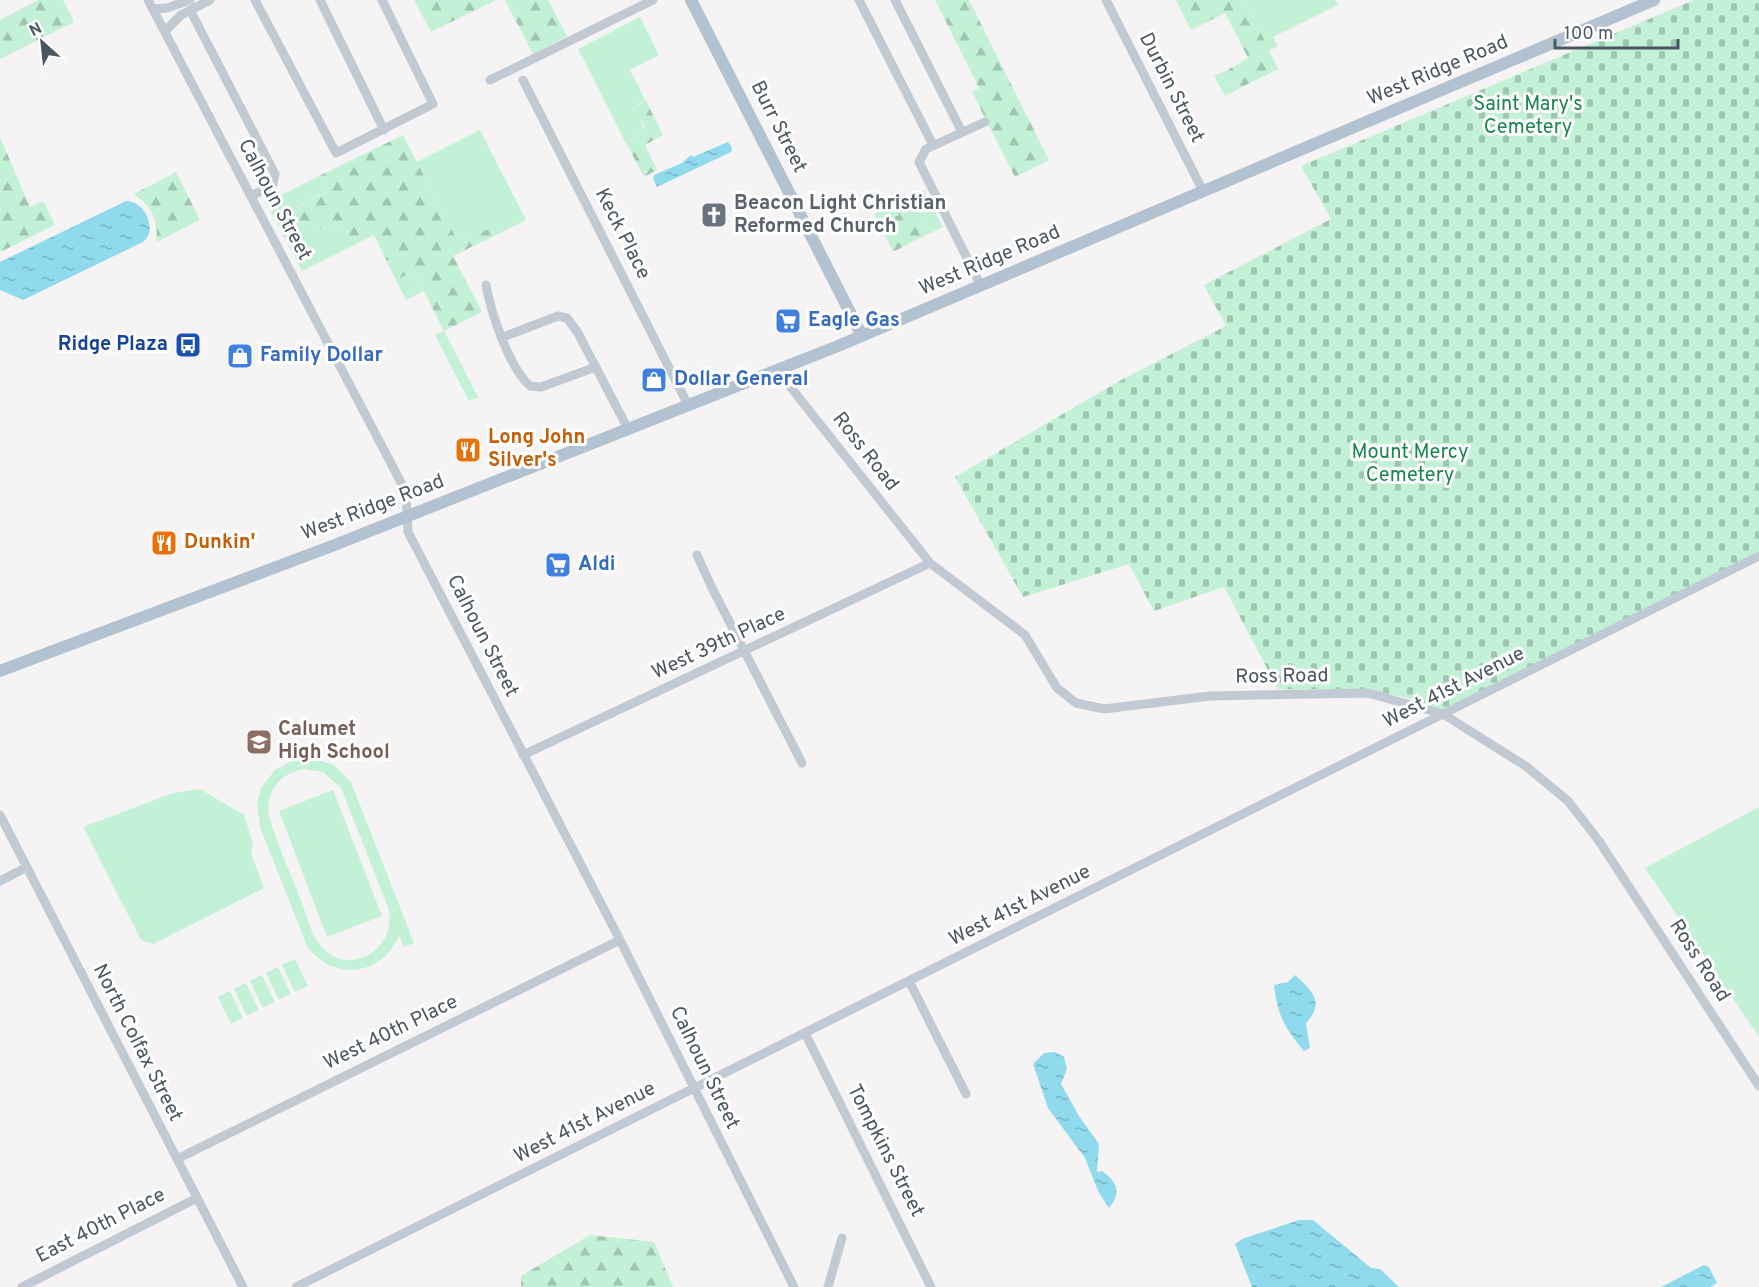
<svg xmlns="http://www.w3.org/2000/svg" width="1759" height="1287" viewBox="0 0 1759 1287" font-family="Overpass,sans-serif">
<style>
.grass{fill:#c3f1d5;fill-rule:evenodd}
.forest{fill:url(#forest-firs)}
.cemetery{fill:url(#cemetery-stones)}
.water{fill:url(#water-ripples)}
.lines{fill:none;stroke-linecap:round;stroke-linejoin:round}
.minor{stroke:#c1cad2;stroke-width:9}
.major{stroke:#b3c2d1;stroke-width:12}
.labels{text-anchor:middle;dominant-baseline:central;stroke-width:6;stroke-linejoin:round;paint-order:stroke}
.street-label{font-size:20px;fill:#4a5661;stroke:#fff}
.park-label{font-size:20px;fill:#17864f;stroke:#fff}
.worship-label{font-size:20px;font-weight:bold;fill:#5b616d;stroke:#fff;text-anchor:start}
.shop-label{font-size:20px;font-weight:bold;fill:#366cbe;stroke:#fff;text-anchor:start}
.transit-label{font-size:20px;font-weight:bold;fill:#164399;stroke:#fff;text-anchor:end}
.food-label{font-size:20px;font-weight:bold;fill:#c56008;stroke:#fff;text-anchor:start}
.education-label{font-size:20px;font-weight:bold;fill:#785e54;stroke:#fff;text-anchor:start}
</style>
<defs>
<pattern id="forest-firs" width="22" height="20" patternUnits="userSpaceOnUse" patternTransform="scale(1.5)"><rect width="22" height="20" fill="#c3f1d5"/><path d="M5 1l3.5 6h-7zM16 11l3.5 6h-7z" fill="#a0c6b0"/></pattern>
<pattern id="cemetery-stones" width="16" height="16" patternUnits="userSpaceOnUse" patternTransform="scale(1.5)"><rect width="16" height="16" fill="#c3f1d5"/><path d="M2 7V4a2 2 0 0 1 4 0v3zM10 15v-3a2 2 0 0 1 4 0v3z" fill="#a0c6b0"/></pattern>
<pattern id="water-ripples" width="26" height="14" patternUnits="userSpaceOnUse" patternTransform="scale(1.5)"><rect width="26" height="14" fill="#90daee"/><path d="M2 4q2-2 4 0t4 0M15 11q2-2 4 0t4 0" fill="none" stroke="#78b4c4"/></pattern>
</defs>
<rect width="100%" height="100%" fill="#f5f3f3"/>
<!-- grass -->
<path class="grass" d="M1244 0H1335L1338 5 1265 41Z
M640 17 659 55 630 70 646 101 638 104 643 131 626 143 578 49Z
M1229 69V79L1236 90 1225 96 1214 76Z
M480 130 526 220 520 223C499 217 478 242 455 236L417 162Z
M319 176 326 192C308 201 286 208 280 229L266 203Z
M902 200 898 216 884 222 885 235 874 214Z
M929 200 943 227 926 235 924 205Z
M341 222 349 237 344 250 302 271 298 263 312 257 301 234Z
M386 260 414 271 424 291 406 300Z
M444 331 478 397 469 401 435 335Z
M312 758 334 765 351 782 414 943 404 947 399 936C382 976 333 982 307 946L260 827 257 804 261 788 275 770 296 759ZM305 769 323 772 341 788 388 907C399 949 348 980 320 945 311 934 307 917 302 903 291 875 278 846 269 817 265 792 280 772 305 769Z
M200 789 244 815 253 844 251 853 264 888 153 944 141 940 83 827 173 793Z
M333 790 382 916 327 937 279 811Z
M1759 807V1037L1645 868Z
M295 959 308 986 295 992 282 965Z
M278 967 291 994 279 1000 266 973Z
M262 975 275 1002 263 1008 250 981Z
M246 983 259 1010 247 1016 234 989Z
M230 991 243 1018 231 1024 218 997Z"/>
<!-- forest -->
<path class="forest" d="M38 0H63L74 22 0 59V20Z
M414 0H496L431 32Z
M505 0H548L567 36 533 54Z
M935 0H969L1049 160 1015 177 972 92 979 88Z
M1176 0H1244L1265 41 1273 37 1278 46 1269 51 1278 69 1236 90 1229 79V69L1248 58 1225 13 1191 30Z
M646 101 663 135 645 145 657 170 644 177 626 143 643 131 644 126 636 107Z
M403 135 455 236C478 242 499 216 520 223L453 256 482 312 444 331 414 271 400 278 391 261 386 260 374 235 344 250 349 237 341 222 302 234 312 257 298 263 280 229C286 208 308 202 326 192L319 176Z
M0 137 30 207 43 201 55 225 0 252Z
M176 172 200 220 156 242C159 221 152 206 134 194Z
M924 190 929 200 924 205 926 235 893 252 885 235V216H898L902 200Z
M590 1235 654 1242 673 1287H521V1276Z"/>
<!-- cemetery -->
<path class="cemetery" d="M1694 0H1759V554L1441 710C1385 685 1338 690 1278 689L1224 587 1154 611 1129 564 1023 597 955 477 1121 380 1226 326 1204 285 1331 219 1301 166Z"/>
<!-- water -->
<path class="water" d="M728 142 732 148 731 152 657 187 653 178 654 175 682 163 691 155 693 157Z
M126 201C144 200 159 230 143 242L23 300 0 290V262Z
M1295 975C1313 991 1325 1003 1306 1023L1310 1048 1304 1051C1284 1027 1278 1016 1274 985L1288 982Z
M1055 1052 1064 1057 1067 1069 1061 1084 1079 1116 1099 1144 1097 1172 1102 1171C1117 1182 1122 1192 1109 1208L1099 1193 1085 1158 1048 1108 1033 1064 1044 1053Z
M1299 1220H1313L1371 1268 1380 1269 1399 1287H1252L1235 1244 1242 1239Z
M1704 1265 1709 1267 1717 1283 1710 1287H1661Z"/>
<g class="lines">
<!-- minor -->
<path class="minor" d="M148 0 406 492 408 532 620 940 794 1287
M255 0 336 153 433 104 382 0
M320 0 384 130
M859 0 933 145
M895 0 962 132
M1106 0 1203 191
M153 9 167 8 190 0
M190 10 275 174 273 184 252 196
M165 31 181 15 210 0
M490 80 653 0
M523 80 688 405
M486 285C491 313 509 367 530 386L541 387 596 367
M981 286 919 162 926 149 985 122
M503 337 558 316 567 318 578 333 628 429
M777 370 930 563 1025 635 1057 688 1076 703 1104 709 1210 696 1368 693 1443 714 1527 767 1568 801 1599 841 1759 1086
M697 555 712 588 802 763
M523 755 930 563
M0 815 243 1287
M0 881 27 867
M909 981 966 1094
M805 1033 931 1287
M177 1159 620 940
M22 1287 197 1198
M296 1287 1759 556
M828 1287 842 1238"/>
<!-- major -->
<path class="major" d="M691 0 862 336
M0 671 332 546 838 346 1654 0"/>
</g>
<!-- icons -->
<defs>
<g id="church-square" transform="scale(1.35)"><rect x="-9" y="-9" width="18" height="18" rx="4" fill="#6b7280" stroke="#fff"/><path d="M-1.2-6h2.4v3.5h3.3v2.4h-3.3V6h-2.4V-.1h-3.3v-2.4h3.3Z" fill="#fff"/></g>
<g id="supermarket-square" transform="scale(1.35)"><rect x="-9" y="-9" width="18" height="18" rx="4" fill="#3f7fe0" stroke="#fff"/><path d="M-6-5.5h2.5l.6 2H6L4.5 2H-2.5L-4.4-4H-6ZM-1.5 3.2a1.3 1.3 0 1 0 .1 0ZM3 3.2a1.3 1.3 0 1 0 .1 0Z" fill="#fff"/></g>
<g id="bus-square" transform="scale(1.35)"><rect x="-9" y="-9" width="18" height="18" rx="4" fill="#1a4fb4" stroke="#fff"/><path d="M-5-6H5V4H4V6H2V4H-2V6H-4V4H-5ZM-3.5-4V0h7V-4ZM-3.5 1.2v1.5H-2V1.2ZM2 1.2v1.5H3.5V1.2Z" fill="#fff"/></g>
<g id="shop-square" transform="scale(1.35)"><rect x="-9" y="-9" width="18" height="18" rx="4" fill="#3f7fe0" stroke="#fff"/><path d="M-5-2.5h2.3a2.7 3.5 0 0 1 5.4 0H5L5.5 6h-11ZM-1.5-2.5h3a1.5 2.3 0 0 0-3 0Z" fill="#fff"/></g>
<g id="restaurant-square" transform="scale(1.35)"><rect x="-9" y="-9" width="18" height="18" rx="4" fill="#e8710a" stroke="#fff"/><path d="M-5-6h1v4h1v-4h1v4h1v-4h1v5L-1.5 .5V6h-2V.5L-5-1ZM5-6V6H3V1.5H1.5Q1.5-4 5-6Z" fill="#fff"/></g>
<g id="school-square" transform="scale(1.35)"><rect x="-9" y="-9" width="18" height="18" rx="4" fill="#8d6e63" stroke="#fff"/><path d="M0-5L7-2L0 1L-7-2ZM-4 1L0 2.5L4 1V4Q0 6-4 4Z" fill="#fff"/></g>
</defs>
<g fill-rule="evenodd">
<use href="#church-square" x="714" y="215"/>
<use href="#supermarket-square" x="788" y="321"/>
<use href="#bus-square" x="188" y="345"/>
<use href="#shop-square" x="240" y="356"/>
<use href="#shop-square" x="654" y="380"/>
<use href="#restaurant-square" x="468" y="450"/>
<use href="#restaurant-square" x="164" y="543"/>
<use href="#supermarket-square" x="558" y="565"/>
<use href="#school-square" x="259" y="742"/>
</g>
<g class="labels">
<!-- street labels -->
<g class="street-label">
<text transform="translate(1438 71) rotate(-23)">West Ridge Road</text>
<text transform="translate(1171 88) rotate(63)">Durbin Street</text>
<text transform="translate(778 127) rotate(63)">Burr Street</text>
<text transform="translate(274 200) rotate(62)">Calhoun Street</text>
<text transform="translate(622 234) rotate(63)">Keck Place</text>
<text transform="translate(990 261) rotate(-23)">West Ridge Road</text>
<text transform="translate(865 452) rotate(52)">Ross Road</text>
<text transform="translate(373 508) rotate(-21)">West Ridge Road</text>
<text transform="translate(482 636) rotate(63)">Calhoun Street</text>
<text transform="translate(719 644) rotate(-25)">West 39th Place</text>
<text transform="translate(1282 677) rotate(-1)">Ross Road</text>
<text transform="translate(1454 688) rotate(-27)">West 41st Avenue</text>
<text transform="translate(1020 906) rotate(-27)">West 41st Avenue</text>
<text transform="translate(1699 961) rotate(57)">Ross Road</text>
<text transform="translate(391 1033) rotate(-26)">West 40th Place</text>
<text transform="translate(137 1043) rotate(63)">North Colfax Street</text>
<text transform="translate(704 1068) rotate(64)">Calhoun Street</text>
<text transform="translate(585 1123) rotate(-27)">West 41st Avenue</text>
<text transform="translate(885 1151) rotate(63)">Tompkins Street</text>
<text transform="translate(101 1226) rotate(-27)">East 40th Place</text>
</g>
<!-- park labels -->
<g class="park-label">
<text x="1528" y="105">Saint Mary's<tspan x="1528" dy="23">Cemetery</tspan></text>
<text x="1410" y="453">Mount Mercy<tspan x="1410" dy="23">Cemetery</tspan></text>
</g>
<!-- worship labels -->
<g class="worship-label">
<text x="734" y="204">Beacon Light Christian<tspan x="734" dy="23">Reformed Church</tspan></text>
</g>
<!-- shop labels -->
<g class="shop-label">
<text x="808" y="321">Eagle Gas</text>
<text x="260" y="356">Family Dollar</text>
<text x="674" y="380">Dollar General</text>
<text x="578" y="565">Aldi</text>
</g>
<!-- transit labels -->
<g class="transit-label">
<text x="168" y="345">Ridge Plaza</text>
</g>
<!-- food labels -->
<g class="food-label">
<text x="488" y="438">Long John<tspan x="488" dy="23">Silver's</tspan></text>
<text x="184" y="543">Dunkin'</text>
</g>
<!-- education labels -->
<g class="education-label">
<text x="278" y="730">Calumet<tspan x="278" dy="23">High School</tspan></text>
</g>
</g>
<!-- north arrow -->
<g transform="translate(42 42) rotate(333)" stroke="#ffffff" stroke-width="4.5" paint-order="stroke">
<path d="M0-4.5L10 22L0 15L-10 22Z" fill="#4a5661"/>
<text y="-9" font-size="16" font-weight="bold" text-anchor="middle" fill="#4a5661">N</text>
</g>
<!-- scale -->
<path d="M1555 39v9h123v-9" fill="none" stroke="#4a5661" stroke-width="3"/>
<text x="1564" y="39" font-size="18" fill="#4a5661" stroke="#ffffff" stroke-width="4.5" paint-order="stroke">100 m</text>
</svg>
